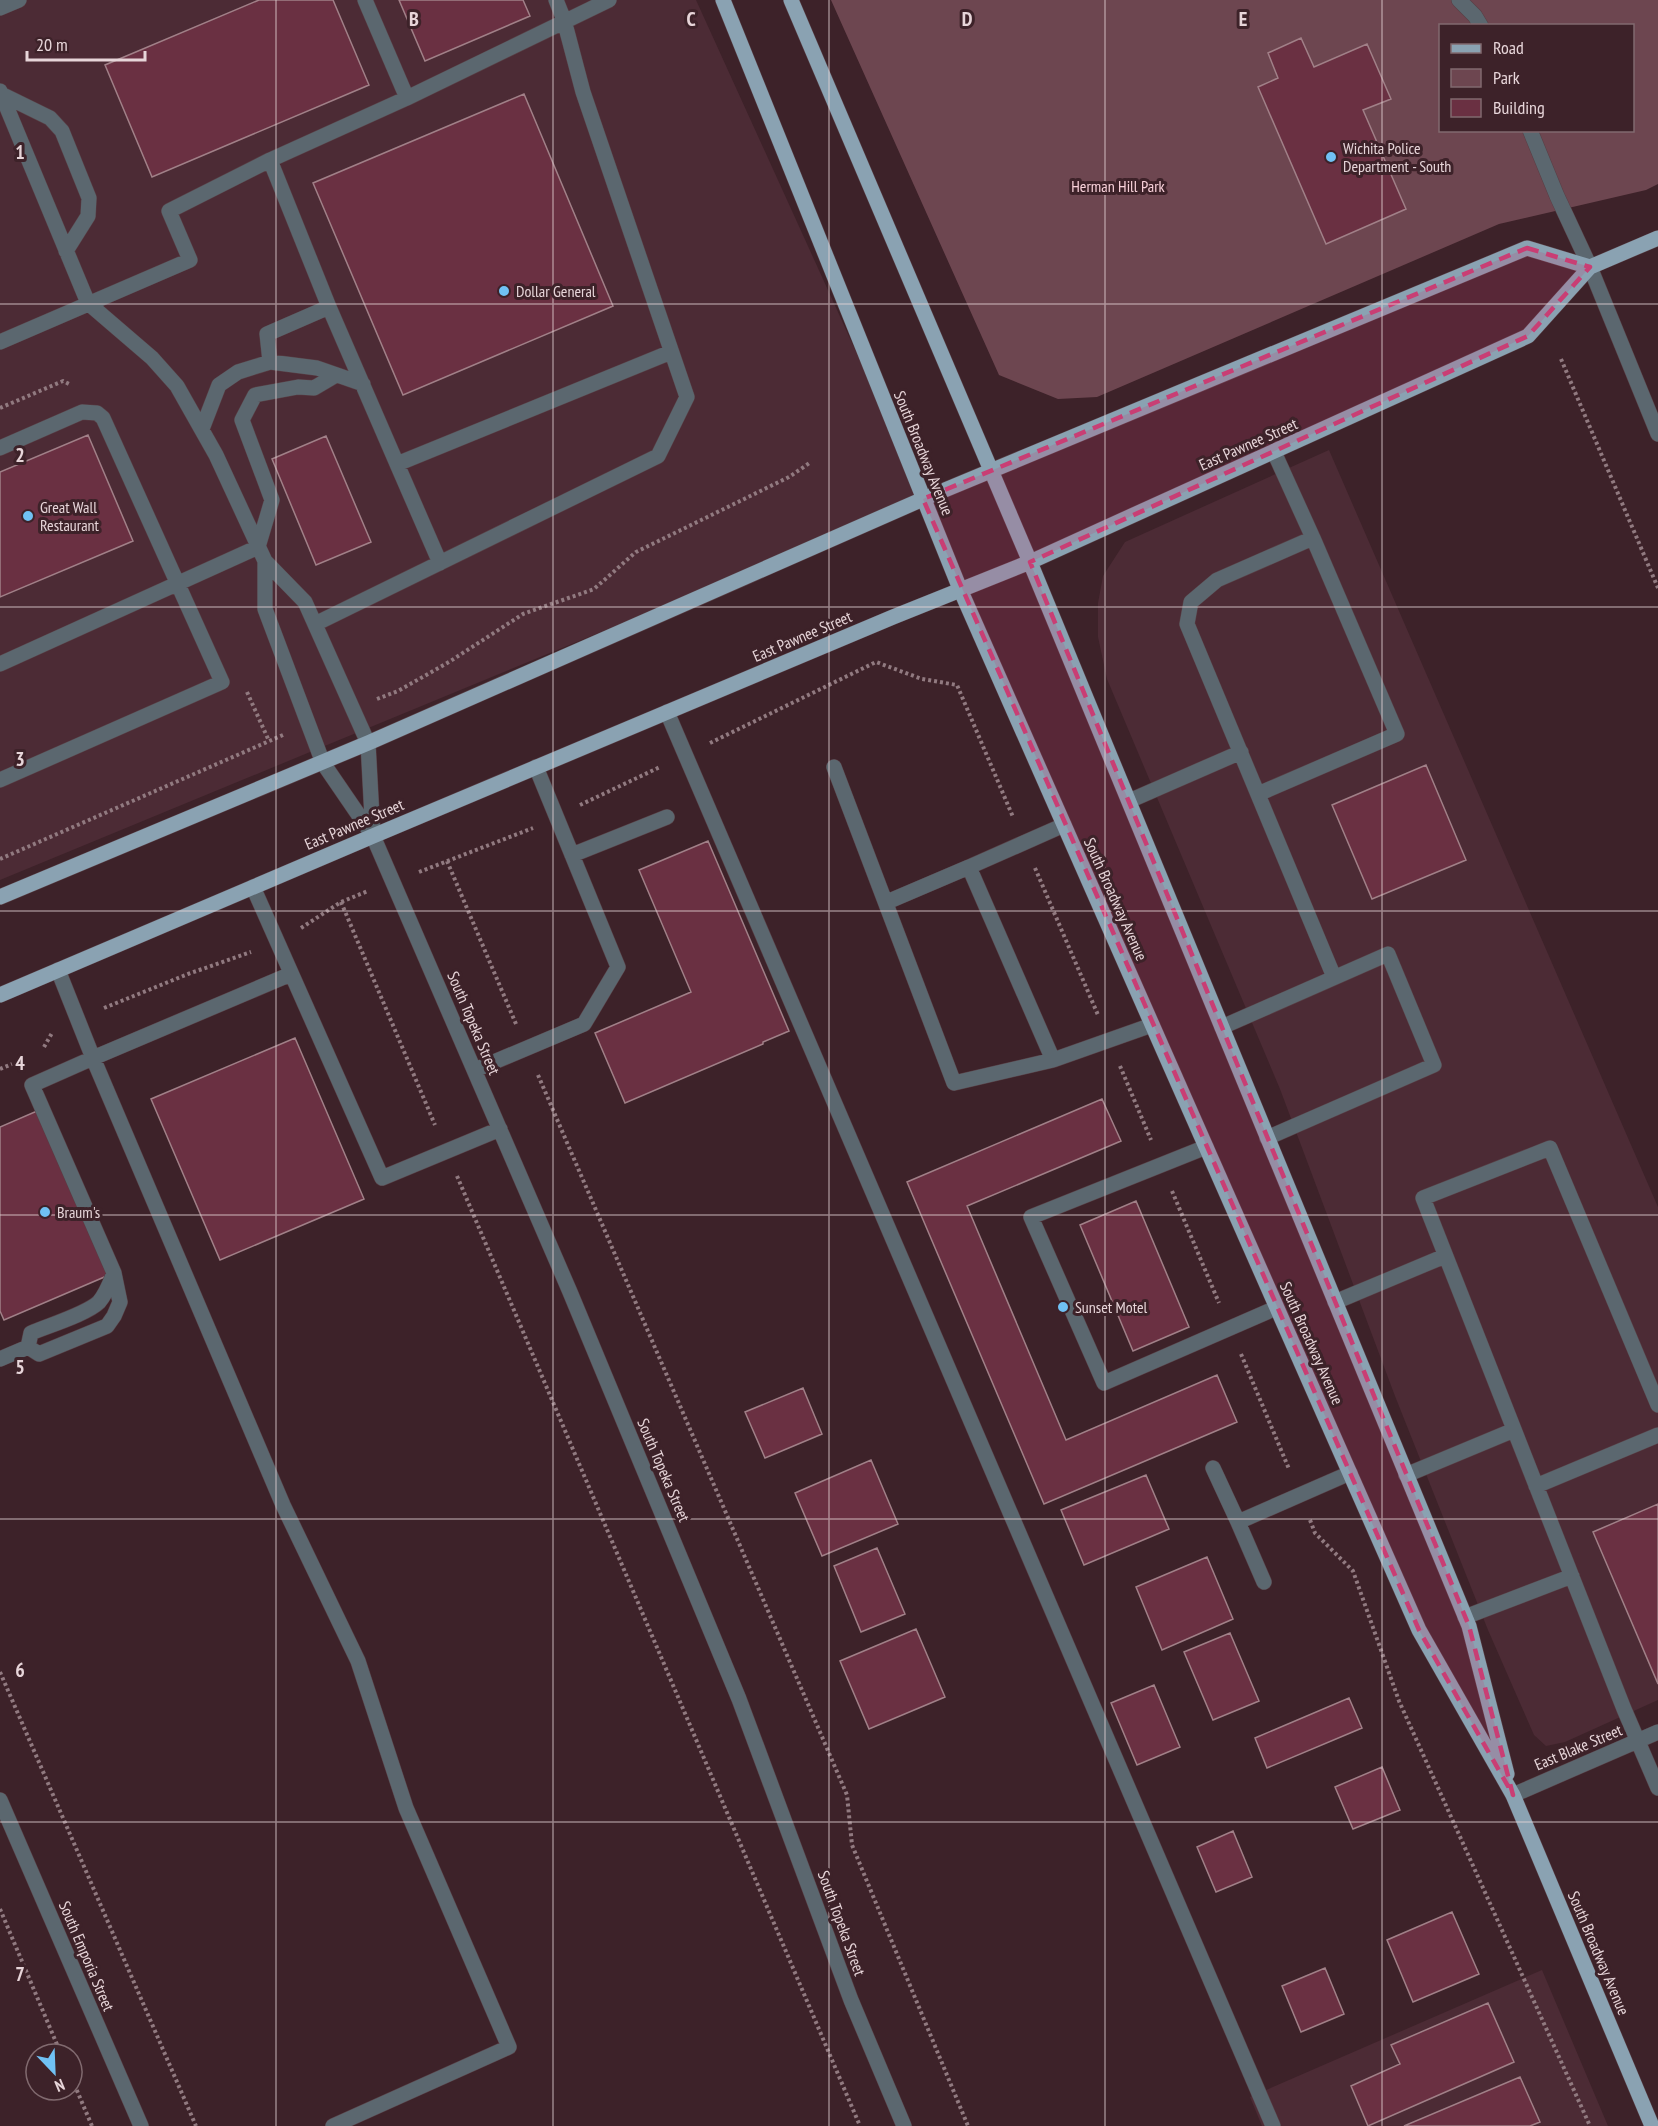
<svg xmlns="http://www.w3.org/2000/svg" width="1658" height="2126" viewBox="0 0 1658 2126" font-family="'PT Sans Narrow',sans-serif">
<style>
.built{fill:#4c2b35}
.green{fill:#6d4650;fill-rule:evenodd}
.building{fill:#6a3042;stroke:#a18088;stroke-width:1.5}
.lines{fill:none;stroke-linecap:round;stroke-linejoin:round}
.minor-casing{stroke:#583f45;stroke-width:16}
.major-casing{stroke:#583f45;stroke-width:16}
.path{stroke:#917a80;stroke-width:4;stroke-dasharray:3 3;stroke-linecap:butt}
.minor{stroke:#5b676f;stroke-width:15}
.major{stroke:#8aa2b2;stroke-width:15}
.marked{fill:#c93e74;fill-opacity:0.2;stroke:#c93e74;stroke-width:4.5;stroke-dasharray:12 8;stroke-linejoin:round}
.grid{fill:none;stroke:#e7d5d9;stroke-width:1.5;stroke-opacity:0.55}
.poi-dot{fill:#70c1f4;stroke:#3d2229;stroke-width:2}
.labels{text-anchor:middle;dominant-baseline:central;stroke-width:6;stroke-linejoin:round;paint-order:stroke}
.poi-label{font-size:16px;fill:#e7d5d9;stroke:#3d2229;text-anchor:start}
.park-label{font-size:16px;fill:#f9d1da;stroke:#3d2229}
.street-label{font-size:16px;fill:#e7d5d9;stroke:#3d2229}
.grid-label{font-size:20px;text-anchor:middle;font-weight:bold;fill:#e7d5d9;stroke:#3d2229;stroke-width:6;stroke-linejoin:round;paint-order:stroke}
</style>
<rect width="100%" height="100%" fill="#3d2229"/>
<!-- built -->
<path class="built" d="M0 0H696L923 499 0 880Z
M1329 450 1658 1207V1700L1565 1742 1546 1746 1534 1735 1488 1630 1395 1396 1280 1089 1107 679 1098 637V603L1103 576 1125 542Z
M1542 1970 1608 2126H1262L1250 2097Z"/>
<!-- green -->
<path class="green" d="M831 0H1658V184L1646 190 1499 224 1097 397 1058 399 999 375ZM1440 26H1632V130H1440Z"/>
<!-- building -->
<path class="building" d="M259 0H333L369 85 152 177 105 65Z
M399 0H523L530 16 425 61Z
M1301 38 1314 67 1367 44 1391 99 1363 110 1406 209 1326 244 1258 87 1278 78 1268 53Z
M524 94 613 306 403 395 313 183Z
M88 435 133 541 0 597V472Z
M326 436 371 542 316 565 272 459Z
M1426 765 1466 860 1372 899 1332 805Z
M708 841 789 1031 763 1042V1044L625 1103 595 1033 691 992 639 870Z
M295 1038 364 1199 220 1260 151 1099Z
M1102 1099 1121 1141 967 1206 1066 1440 1217 1375 1237 1422 1044 1504 907 1182Z
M37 1111 109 1275 4 1320 0 1311V1127Z
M1136 1201 1189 1327 1133 1351 1080 1225Z
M803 1388 822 1434 765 1458 745 1412Z
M871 1460 898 1524 822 1556 795 1493Z
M1146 1475 1169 1529 1084 1565 1061 1510Z
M1658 1504V1684L1593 1532Z
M877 1548 905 1614 861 1632 834 1566Z
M1207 1557 1233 1619 1162 1650 1136 1587Z
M916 1629 945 1697 869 1729 840 1661Z
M1230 1633 1259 1701 1213 1720 1184 1652Z
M1154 1685 1180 1747 1137 1765 1111 1703Z
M1349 1698 1362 1728 1267 1768 1255 1738Z
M1382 1767 1400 1810 1353 1829 1335 1787Z
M1233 1831 1252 1877 1216 1892 1197 1847Z
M1452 1912 1479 1974 1413 2002 1387 1940Z
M1325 1968 1344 2014 1301 2032 1282 1986Z
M1488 2003 1514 2062 1368 2126 1351 2086 1400 2064 1391 2045Z
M1520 2077 1540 2122 1530 2126H1404Z"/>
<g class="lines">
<!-- minor casing -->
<g class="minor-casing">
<path id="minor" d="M365 0 407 98
M1459 0 1475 16 1481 26
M0 8 19 0
M0 91 88 303 152 358 177 386 216 455 265 561 305 602 368 743 373 836
M1 94 50 118 62 131 89 198 88 216 66 251
M1530 130 1557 196 1590 267 1658 434
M270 160 329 307 397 464
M0 342 190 260 169 211 270 160 407 98 609 0
M270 362 267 334 329 307
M202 429 219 385 238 372 270 362 317 368 363 384
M0 448 82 412 97 413 103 418 222 682 0 780
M1274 452 1313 538
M265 561V609L323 763 373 836 570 1292 739 1699 851 2000 904 2126
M440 563 397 464 671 352
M315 624 658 456 687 397 583 92 564 20 556 0
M0 664 258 547 272 500 242 420 255 395 298 387 314 388 336 375
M667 712 1273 2126
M834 767 954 1083 1053 1060
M1258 794 1397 734 1313 538 1217 580 1191 602 1187 624C1236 741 1285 859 1334 977
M1129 801 1241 752
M1064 825 969 867 1053 1060 1152 1025
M572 855 667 817
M253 887 382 1178 500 1129
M887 902 969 867
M291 974 93 1058 283 1505 358 1661 406 1808 509 2047 333 2126
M1222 1027 1388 954 1434 1065 1267 1138
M475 1070 584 1024 618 967 536 767
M1206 1147 1031 1217 1104 1383 1276 1308
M1335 1302 1445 1256
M28 1347 39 1354 107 1326 114 1316 120 1302 114 1273 32 1085 93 1058 58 970
M28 1347 31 1333C47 1326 87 1314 99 1302 106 1294 110 1283 114 1273
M0 1359 28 1347
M1658 1405 1550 1148 1423 1198 1624 1709 1658 1788
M1213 1468 1238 1522
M1406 1475 1514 1430
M1536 1486 1658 1435
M1264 1582 1238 1522 1350 1473
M1465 1617 1572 1576
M1513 1795 1658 1732
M0 1800 141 2126"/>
</g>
<!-- major casing -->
<g class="major-casing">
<path id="major" d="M723 0 960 589 1419 1630 1513 1795 1652 2126
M791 0 1030 562 1469 1626 1507 1774
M0 897 368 743 923 499 1527 248 1590 267
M0 995 373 836 893 617 1030 562 1528 336 1590 267 1658 238"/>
</g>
<!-- path -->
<path class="path" d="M1561 359 1658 588
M0 408 63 381 71 385
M247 692 269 741
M377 699 398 691 449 662 523 614 594 589 636 552 789 477 811 462
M710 743 876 662 922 679 957 685 1013 817
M580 805 660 767
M0 859 283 735
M447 861 516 1024
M1035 868 1098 1015
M419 872 533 828
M341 902 435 1125
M301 928 341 902 368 891
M104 1008 188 974 251 952
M44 1047 52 1033
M1120 1066 1151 1140
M0 1069 12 1064
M538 1075 847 1795 852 1845 968 2126
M457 1176 860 2126
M1172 1191 1219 1303
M1241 1354 1289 1469
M1310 1520 1315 1533 1353 1571 1399 1701 1590 2126
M0 1672 196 2126
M0 1909 61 2054
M72 2079 92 2126"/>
<!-- minor -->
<use href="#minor" class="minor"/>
<!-- major -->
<use href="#major" class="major"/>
</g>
<!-- marked area -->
<path class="marked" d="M1527 248 1590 267 1528 336 1030 562 1469 1626 1513 1795 1419 1630 923 499Z"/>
<!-- grid -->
<path class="grid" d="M276 0V2126M553 0V2126M829 0V2126M1105 0V2126M1382 0V2126M0 304H1658M0 607H1658M0 911H1658M0 1215H1658M0 1519H1658M0 1822H1658"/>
<!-- markers -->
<g class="poi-dot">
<circle cx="1331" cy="157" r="6"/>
<circle cx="504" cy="291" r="6"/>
<circle cx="28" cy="516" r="6"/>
<circle cx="45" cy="1212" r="6"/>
<circle cx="1063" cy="1307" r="6"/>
</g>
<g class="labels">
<!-- poi labels -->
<g class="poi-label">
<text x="1343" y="148">Wichita Police<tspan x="1343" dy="18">Department - South</tspan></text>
<text x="516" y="291">Dollar General</text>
<text x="40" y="507">Great Wall<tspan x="40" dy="18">Restaurant</tspan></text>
<text x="57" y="1212">Braum's</text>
<text x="1075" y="1307">Sunset Motel</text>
</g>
<!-- park labels -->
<g class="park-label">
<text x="1118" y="186">Herman Hill Park</text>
</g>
<!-- street labels -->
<g class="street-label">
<text transform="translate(1248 444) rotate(-24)">East Pawnee Street</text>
<text transform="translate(924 453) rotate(68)">South Broadway Avenue</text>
<text transform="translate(802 636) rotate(-23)">East Pawnee Street</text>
<text transform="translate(354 824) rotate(-23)">East Pawnee Street</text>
<text transform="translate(1116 899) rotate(66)">South Broadway Avenue</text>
<text transform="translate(474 1023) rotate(67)">South Topeka Street</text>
<text transform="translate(1312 1343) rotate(66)">South Broadway Avenue</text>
<text transform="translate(664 1470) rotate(67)">South Topeka Street</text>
<text transform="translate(1578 1747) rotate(-23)">East Blake Street</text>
<text transform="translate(842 1923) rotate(70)">South Topeka Street</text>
<text transform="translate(1599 1953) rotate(67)">South Broadway Avenue</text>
<text transform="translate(87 1956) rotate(67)">South Emporia Street</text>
</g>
</g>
<g class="grid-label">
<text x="414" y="26">B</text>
<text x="691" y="26">C</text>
<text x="967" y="26">D</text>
<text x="1243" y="26">E</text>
<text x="20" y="159">1</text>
<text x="20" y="462">2</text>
<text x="20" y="766">3</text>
<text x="20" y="1070">4</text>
<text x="20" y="1374">5</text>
<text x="20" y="1677">6</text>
<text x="20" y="1981">7</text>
</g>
<!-- legend -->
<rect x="1439" y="24" width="195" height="108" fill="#3d2229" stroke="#816a6f" stroke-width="1.5"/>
<rect x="1451" y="44" width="30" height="9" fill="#8aa2b2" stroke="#816a6f" stroke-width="1.5"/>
<text x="1493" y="54" font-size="18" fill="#e7d5d9">Road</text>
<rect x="1451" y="69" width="30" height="18" fill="#6d4650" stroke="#816a6f" stroke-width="1.5"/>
<text x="1493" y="84" font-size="18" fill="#e7d5d9">Park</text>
<rect x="1451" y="99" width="30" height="18" fill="#6a3042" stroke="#816a6f" stroke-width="1.5"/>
<text x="1493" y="114" font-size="18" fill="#e7d5d9">Building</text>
<!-- north arrow -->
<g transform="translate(54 2072) rotate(157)"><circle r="28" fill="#3d2229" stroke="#816a6f" stroke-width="1.5"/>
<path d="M0-4.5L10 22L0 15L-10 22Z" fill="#70c1f4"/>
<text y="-9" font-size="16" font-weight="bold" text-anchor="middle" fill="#e7d5d9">N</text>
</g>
<!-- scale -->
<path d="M27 51v9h118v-9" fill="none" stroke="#e7d5d9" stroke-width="3"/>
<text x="36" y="51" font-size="18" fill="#e7d5d9" stroke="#3d2229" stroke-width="4.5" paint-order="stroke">20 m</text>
</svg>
